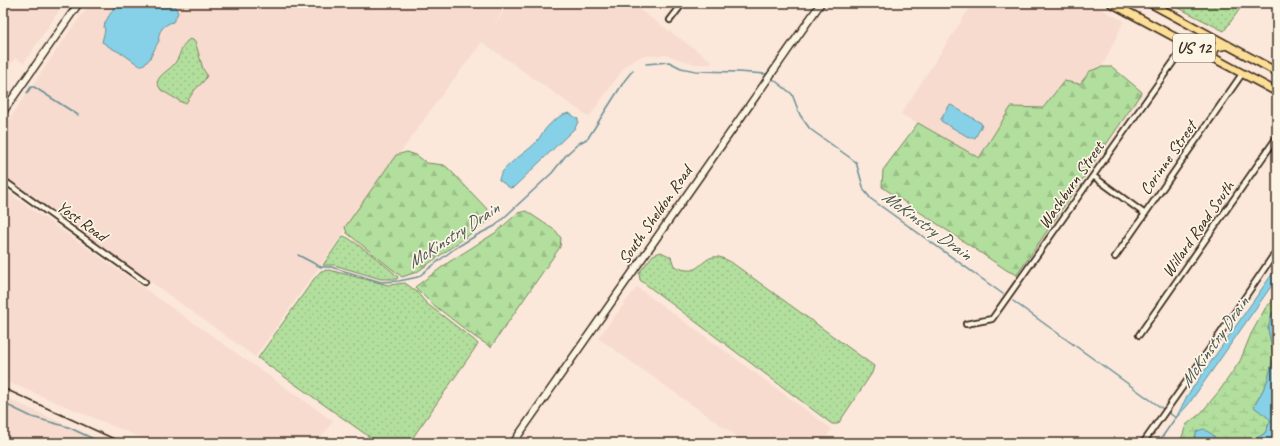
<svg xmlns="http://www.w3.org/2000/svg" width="1280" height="446" viewBox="0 0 1280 446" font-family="Caveat,sans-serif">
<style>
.built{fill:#f7dbce}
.grass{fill:url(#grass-dots);stroke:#76845e}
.forest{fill:url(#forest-firs);stroke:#76845e}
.wetland{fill:url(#wetland-marsh);stroke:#76845e}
.water{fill:#86d1e7;stroke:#688e97}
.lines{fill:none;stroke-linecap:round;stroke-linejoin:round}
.stream{stroke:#688e97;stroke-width:1.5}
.street-casing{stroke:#3b2a1e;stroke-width:8}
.secondary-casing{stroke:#3b2a1e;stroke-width:9}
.primary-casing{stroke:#3b2a1e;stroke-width:10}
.street{stroke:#fcf5e5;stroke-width:4.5}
.secondary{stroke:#fcf5e5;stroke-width:6}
.primary{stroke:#fcde96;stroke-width:7}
.rail{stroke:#3b2a1e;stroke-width:1.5}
.labels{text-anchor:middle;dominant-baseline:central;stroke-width:3.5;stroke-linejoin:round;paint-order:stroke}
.shield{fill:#fcf5e5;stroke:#75675a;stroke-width:1}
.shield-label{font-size:16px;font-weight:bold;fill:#3b2a1e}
.street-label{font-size:17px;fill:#3b2a1e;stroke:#fcf5e5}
.water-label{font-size:18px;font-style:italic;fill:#4e5450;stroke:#fcf5e5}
</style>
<defs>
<pattern id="grass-dots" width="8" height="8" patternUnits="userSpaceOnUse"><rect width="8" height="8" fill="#b2df9d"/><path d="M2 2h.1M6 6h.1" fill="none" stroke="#9ac087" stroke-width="1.8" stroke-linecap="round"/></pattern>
<pattern id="forest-firs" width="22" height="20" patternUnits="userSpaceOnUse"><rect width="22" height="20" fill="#b2df9d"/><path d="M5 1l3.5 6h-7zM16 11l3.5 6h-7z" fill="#9ac087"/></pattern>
<pattern id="wetland-marsh" width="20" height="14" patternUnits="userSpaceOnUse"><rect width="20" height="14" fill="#b2df9d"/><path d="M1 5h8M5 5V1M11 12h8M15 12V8" fill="none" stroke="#9ac087"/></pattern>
</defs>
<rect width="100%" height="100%" fill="#fbe8da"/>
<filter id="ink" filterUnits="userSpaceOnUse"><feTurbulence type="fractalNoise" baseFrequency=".025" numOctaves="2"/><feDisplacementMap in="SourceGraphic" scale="8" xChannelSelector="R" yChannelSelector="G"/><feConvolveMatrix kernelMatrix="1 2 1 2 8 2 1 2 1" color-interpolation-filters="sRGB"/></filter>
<g filter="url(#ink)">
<!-- built -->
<path class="built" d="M3 3H64L24 63 15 58 3 76Z
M91 3H508L491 29 510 3H630L713 62 710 64H695L667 55 642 56 626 65 589 117 482 42 435 104 255 357 3 175V128L74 25Z
M973 3H1090L1124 21 1102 67 1090 71 1080 84 1064 81 1043 108 1011 107 979 158 901 114Z
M3 189 333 421 317 443H154L3 380Z
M637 287 832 429 822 443H746L598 338Z
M4 397 107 443H3Z"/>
<!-- grass -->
<path class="grass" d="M1169 3H1244L1224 31Z
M190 39 195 41 203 69 207 75C204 83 199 85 194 91 191 95 189 99 186 103H183L161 90 157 83C159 74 170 70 175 63 181 55 181 44 190 39Z
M343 236C349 236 393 271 398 277L397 279H381L334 265H323Z
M661 252 671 257 674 266C678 267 682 270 686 270 700 273 704 254 719 257 723 258 727 260 731 262L874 366 872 373 838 424H832L640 280 639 273 653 255Z
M329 270 388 285 405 283 416 291 426 303 474 340 478 344 409 443H378L258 358 314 279 321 271Z"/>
<!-- forest -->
<path class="forest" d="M1102 67H1112L1142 92 1017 275 1008 271 882 187 883 170 918 123 979 158 1011 107 1043 108 1064 81 1080 84 1090 71Z
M407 152 416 155 427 163 444 165 449 169 488 210 491 219 417 272 402 277 347 233 345 227 396 155Z
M526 211 556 231 561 238 560 247 491 347 475 337 430 302 415 287 449 262 495 233 518 213Z"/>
<!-- wetland -->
<path class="wetland" d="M1277 298V312L1272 313 1268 329 1274 357 1267 382 1254 407 1271 419 1265 433 1250 443H1218L1213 435 1197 431 1193 443H1180L1186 425 1201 413 1220 390 1240 361 1251 334 1266 307Z"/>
<!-- water -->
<path class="water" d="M116 3H167L175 6 178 13 173 22C164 24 157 32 159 41 152 51 152 62 140 66L123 54 111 48 102 42 105 30 104 27C105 19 113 12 116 3Z
M951 105 981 123 982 125 975 138H970L941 121V119L949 106Z
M569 113 578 119V122L575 128 514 187 510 188 499 180C500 166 529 152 537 141 540 138 541 134 544 131 550 123 559 115 569 113Z
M1277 267V278L1188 405 1176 418 1187 396Z
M1277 312V443H1250L1265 433 1271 420 1254 407 1267 382 1274 357 1268 329 1272 313Z
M1204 429 1213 435 1218 443H1193L1197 431Z"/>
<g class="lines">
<!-- stream -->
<path class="stream" d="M646 64 669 62 681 68 696 71 738 72 766 74
M773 79 792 94 800 115 810 129 856 162 864 190 871 199 1003 294
M27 93 31 87H34L78 115
M298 255 321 267H331L381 282 399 281 418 277 454 249 477 235 495 226 552 173 567 154 578 144 588 138 625 80 633 70
M1013 301 1163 409
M3 403 32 417 68 427 102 443
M1169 413 1176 418
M1158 443 1176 417"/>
<!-- street casing -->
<g class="street-casing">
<path id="street" d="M670 20 683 3
M1093 176 1145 214
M3 180 145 282
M1115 257 1242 74
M966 324 992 319 1186 44
M1139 335 1277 137
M1143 443 1220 334 1277 250"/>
</g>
<!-- secondary casing -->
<g class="secondary-casing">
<path id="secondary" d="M3 112 79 3
M513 443 821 3"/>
</g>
<!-- primary casing -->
<g class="primary-casing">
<path id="primary" d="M1111 3 1277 92
M1150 3 1277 72
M1213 59 1214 51 1216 47 1228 45"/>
</g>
<!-- street -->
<use href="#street" class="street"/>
<!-- secondary -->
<use href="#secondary" class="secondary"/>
<!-- primary -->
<use href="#primary" class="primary"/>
<!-- rail -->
<path class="rail" d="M3 388 123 443"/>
</g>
</g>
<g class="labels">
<!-- shield labels -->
<rect class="shield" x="1173" y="34" width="42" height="28" rx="3"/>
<g class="shield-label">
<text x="1194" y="48">US 12</text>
</g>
<!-- street labels -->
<g class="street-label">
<text transform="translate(1168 158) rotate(-55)">Corinne Street</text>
<text transform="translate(1071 185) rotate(-55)">Washburn Street</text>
<text transform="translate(655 215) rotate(-55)">South Sheldon Road</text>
<text transform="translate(82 221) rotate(36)">Yost Road</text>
<text transform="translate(1198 229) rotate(-55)">Willard Road South</text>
</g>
<!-- water labels -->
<g class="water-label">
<text transform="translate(927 225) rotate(36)">McKinstry Drain</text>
<text transform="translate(453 235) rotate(-33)">McKinstry Drain</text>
<text transform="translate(1214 342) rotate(-55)">McKinstry Drain</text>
</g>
</g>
<!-- margin -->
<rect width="1280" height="446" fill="none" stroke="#fcf5e5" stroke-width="16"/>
<rect x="8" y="8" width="1264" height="430" fill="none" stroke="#3b2a1e" stroke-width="1.5" filter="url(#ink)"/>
</svg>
